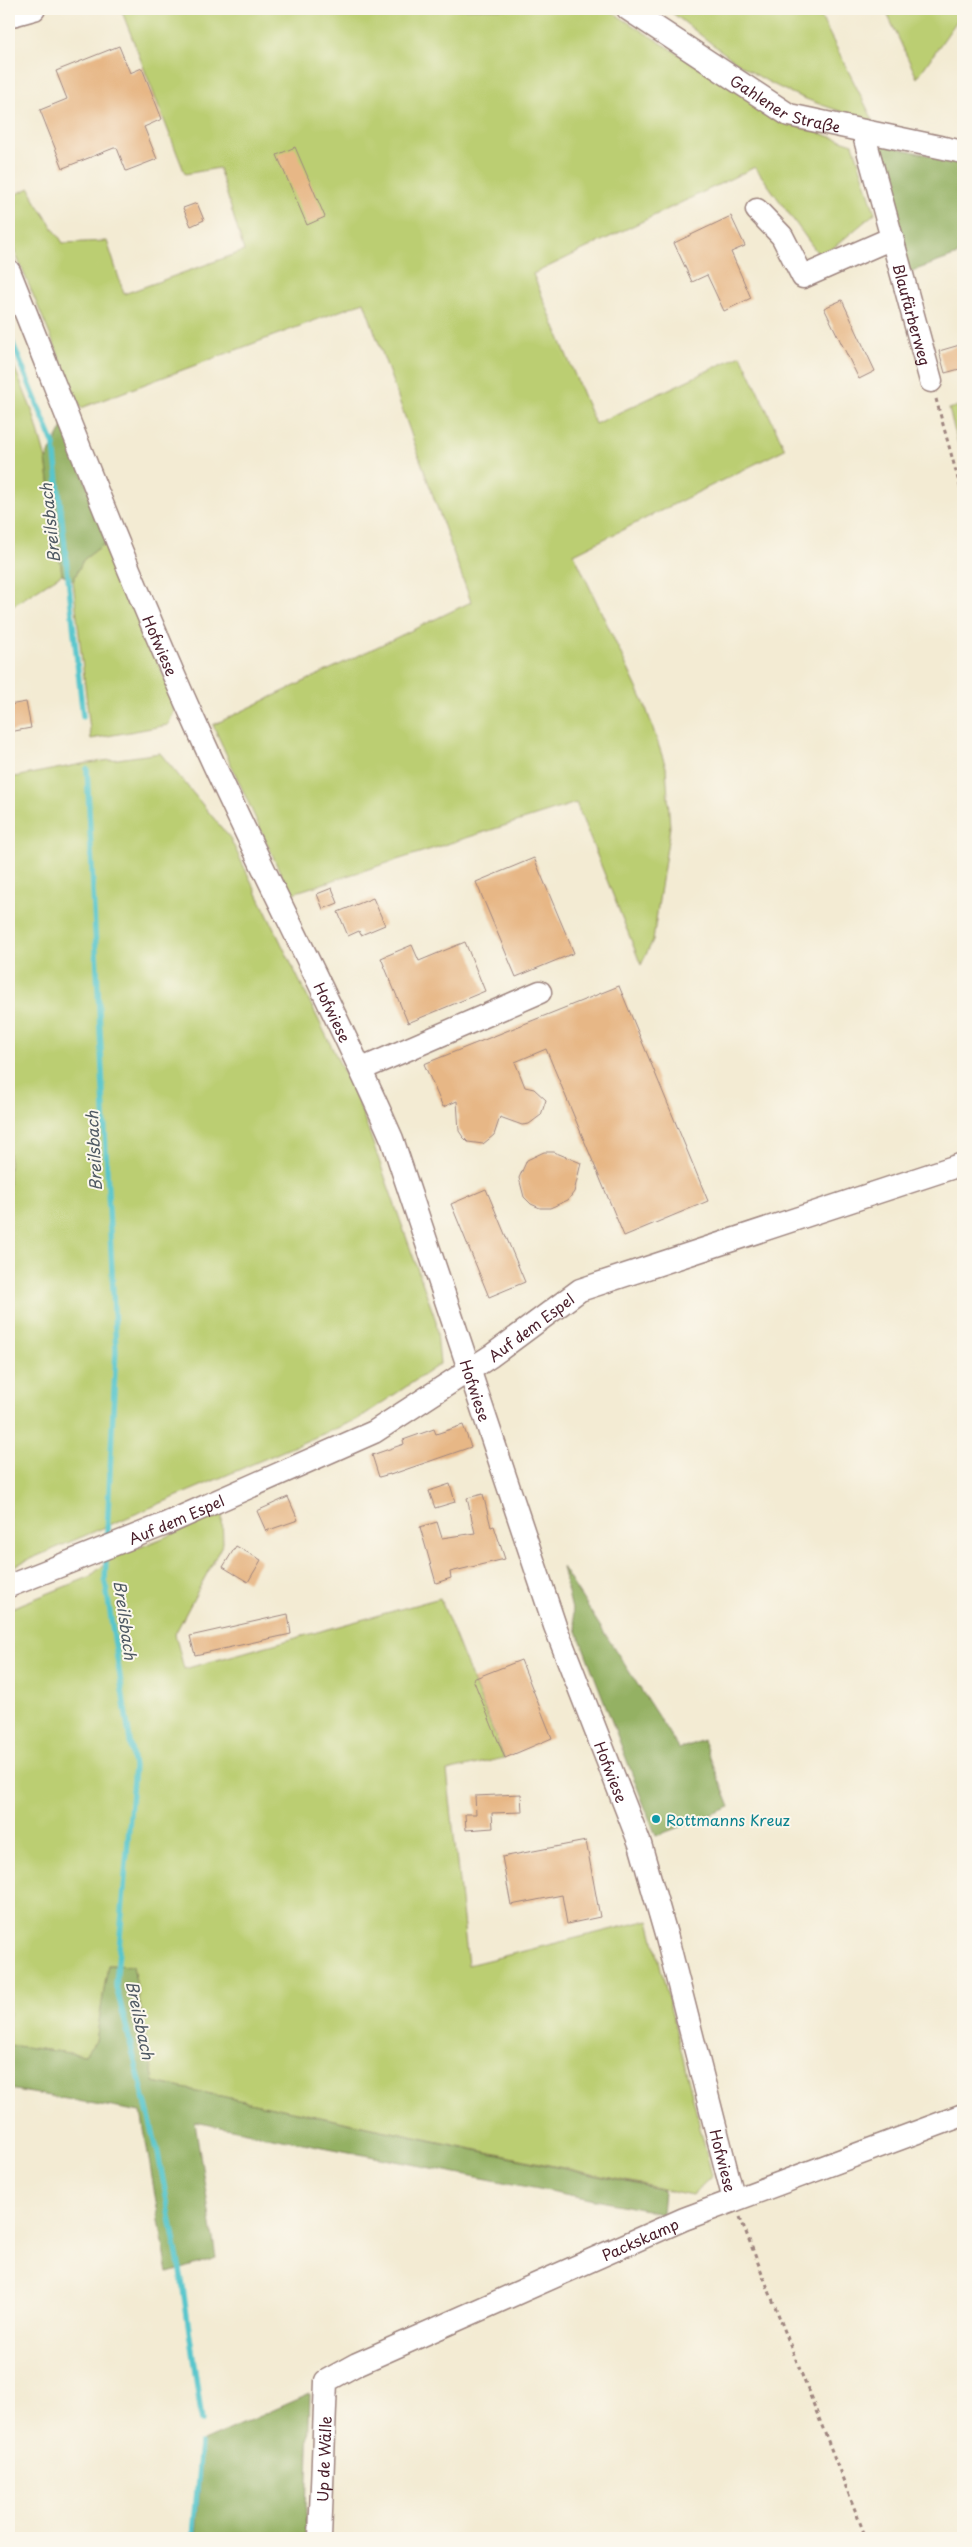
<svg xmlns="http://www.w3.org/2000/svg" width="972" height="2547" viewBox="0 0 972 2547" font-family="'Playpen Sans',sans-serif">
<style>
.green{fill:#bbce72;stroke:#82764e}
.forest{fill:#94b164;stroke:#6f6848}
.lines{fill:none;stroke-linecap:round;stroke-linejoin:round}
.stream{stroke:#58c6cc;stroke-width:5.5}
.building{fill:#e7b786}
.minor-casing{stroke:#9e857f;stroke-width:25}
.path{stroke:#9e857f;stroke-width:3;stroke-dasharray:4 4;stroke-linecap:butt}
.minor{stroke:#fff;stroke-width:22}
.culture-dot{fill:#0f9aa8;stroke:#fbf7ec;stroke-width:2}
.labels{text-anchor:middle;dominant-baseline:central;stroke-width:4;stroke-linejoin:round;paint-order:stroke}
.street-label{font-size:15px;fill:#4a1f2b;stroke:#fbf7ec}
.culture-label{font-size:15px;fill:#0d838f;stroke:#fbf7ec;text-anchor:start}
.water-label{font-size:16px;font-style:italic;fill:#4f5963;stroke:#fbf7ec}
</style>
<rect width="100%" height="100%" fill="#fbf7ec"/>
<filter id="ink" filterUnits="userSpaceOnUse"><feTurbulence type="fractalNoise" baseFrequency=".02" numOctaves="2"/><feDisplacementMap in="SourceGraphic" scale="10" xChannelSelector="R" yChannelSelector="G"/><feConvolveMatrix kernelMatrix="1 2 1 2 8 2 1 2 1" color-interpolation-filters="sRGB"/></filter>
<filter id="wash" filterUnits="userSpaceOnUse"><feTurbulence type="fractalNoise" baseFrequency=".0096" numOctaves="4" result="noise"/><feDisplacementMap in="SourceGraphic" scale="20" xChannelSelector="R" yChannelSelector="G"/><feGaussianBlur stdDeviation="1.12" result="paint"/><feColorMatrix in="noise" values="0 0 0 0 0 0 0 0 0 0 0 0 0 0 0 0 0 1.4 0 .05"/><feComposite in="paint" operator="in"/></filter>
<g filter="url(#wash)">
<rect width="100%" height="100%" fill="#f3ebd3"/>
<!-- green -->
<path class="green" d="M121 9H607L788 123 853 144 875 213 821 258 755 167 533 274 595 424 741 355 785 449 574 554 645 705 666 767 670 827 653 940 641 965 576 803 290 894 213 725 471 602 364 302 81 408 9 238V197L30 188 36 202 63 243 107 241 124 294 244 251 219 168 185 174Z
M667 9H817L874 122C830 108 786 95 747 69 719 51 694 29 667 9Z
M885 9H963V12L917 78Z
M9 354 33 413 46 459 62 574 9 608Z
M963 405V463L949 409Z
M108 541 171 694 174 712 168 725 91 739 73 581 83 560Z
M160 753 230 838 358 1101 436 1321 440 1364 358 1419 9 1568V778L82 764Z
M222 1514 223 1543 175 1634 184 1669 440 1598 504 1758 447 1771 468 1965 649 1920 712 2176 692 2195 154 2082 133 1966 108 1965 96 2041 85 2055 9 2045V1609L89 1577 111 1559Z"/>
<!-- forest -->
<path class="forest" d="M876 143 963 163V253L907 273Z
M64 425 108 541 83 560 73 581 62 574 46 459Z
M562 1567 679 1749 703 1740 730 1807 656 1836 577 1631Z
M108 1965 133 1966 154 2082 664 2190 662 2213 195 2122 216 2258 168 2273 141 2112 9 2089V2045L85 2055 96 2041Z
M310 2394 305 2538H196L203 2441Z"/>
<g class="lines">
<!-- stream -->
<path class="stream" d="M9 334 54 445 83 717
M87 769 116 1351 107 1532
M106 1561 105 1580 134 1767 116 1986 158 2153 182 2281 202 2421
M193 2538 201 2444"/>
</g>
<g id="blocks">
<!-- building -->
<path class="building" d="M119 46 130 73 142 68 162 119 144 127 157 159 126 171 117 148H114L63 168 40 110 67 99 56 71Z
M295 147 325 217 307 225 277 155Z
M197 203 204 220 191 226 183 208Z
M731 216 745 246 731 252 751 298 724 311 707 275 692 282 674 243Z
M842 300 875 371 859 379 824 308Z
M963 344V368L945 373 939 351Z
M26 702 31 728 9 732V705Z
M534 858 574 953 516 977 476 882Z
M332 888 338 903 323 909 317 894Z
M373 898 385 925 361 935 359 931 348 936 338 912Z
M465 942 485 991 408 1023 381 958 412 945 419 961Z
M619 986 708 1201 624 1236 546 1049 515 1062 525 1087 534 1089 546 1100 541 1115 529 1124 522 1125 500 1117 494 1135 483 1144 468 1142 463 1137 459 1131 457 1101 443 1107 424 1064Z
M544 1152H554L581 1163 574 1192 568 1200 550 1208H540L531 1204 524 1197 519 1178 527 1160Z
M486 1189 525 1282 489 1297 451 1204Z
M463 1425 471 1447 390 1475V1474L379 1477 372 1455 404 1444 403 1440 434 1429 436 1434Z
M450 1484 455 1502 435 1508 429 1491Z
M483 1494 491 1527 494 1526 505 1559 450 1572 451 1578 436 1583 420 1527 437 1522 442 1538 475 1533 467 1498Z
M288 1497 298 1520 266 1531 257 1511Z
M236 1546 261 1560 248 1582 223 1567Z
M288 1614 291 1634 195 1655 190 1636Z
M521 1660 552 1738 505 1758 473 1679Z
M521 1794 522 1812 492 1813 493 1828 466 1830 465 1814H476L475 1796Z
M586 1841 600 1917 567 1924 562 1895 511 1905 502 1857Z"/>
</g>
</g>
<g filter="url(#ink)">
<use href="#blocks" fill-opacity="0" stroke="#9e857f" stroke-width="1"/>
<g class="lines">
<!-- minor casing -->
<g class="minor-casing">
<g id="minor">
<path id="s1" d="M628 9 789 115 963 152"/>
<path d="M9 16 34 9"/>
<path id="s2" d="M863 132 931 381"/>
<path d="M757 210 782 236 803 277 892 238"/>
<path id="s3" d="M9 271C71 425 131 582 200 734 261 870 332 1002 392 1139L555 1626 640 1844 667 1938 734 2200"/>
<path d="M362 1069 540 992"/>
<path id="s4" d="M9 1586 163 1525 374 1432 491 1356 580 1290 963 1164"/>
<path id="s5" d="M320 2538 326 2381 357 2364 684 2219 963 2115"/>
</g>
</g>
<!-- path -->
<path class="path" d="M936 399 963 497
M740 2217 866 2538"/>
<!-- minor -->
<use href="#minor" class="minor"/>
</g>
</g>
<!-- markers -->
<circle class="culture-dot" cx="656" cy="1819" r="5"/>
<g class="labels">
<!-- street labels -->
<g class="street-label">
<text stroke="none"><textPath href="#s1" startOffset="185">Gahlener Straße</textPath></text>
<text stroke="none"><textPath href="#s2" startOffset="189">Blaufärberweg</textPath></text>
<text stroke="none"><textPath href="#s3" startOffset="404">Hofwiese</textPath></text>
<text stroke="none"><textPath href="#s3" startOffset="809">Hofwiese</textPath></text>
<text stroke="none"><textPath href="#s4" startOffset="585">Auf dem Espel</textPath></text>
<text stroke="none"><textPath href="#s3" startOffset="1214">Hofwiese</textPath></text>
<text stroke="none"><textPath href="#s4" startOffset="180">Auf dem Espel</textPath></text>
<text stroke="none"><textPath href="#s3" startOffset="1619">Hofwiese</textPath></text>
<text stroke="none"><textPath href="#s3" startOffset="2024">Hofwiese</textPath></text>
<text stroke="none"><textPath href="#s5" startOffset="502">Packskamp</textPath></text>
<text stroke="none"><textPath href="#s5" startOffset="79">Up de Wälle</textPath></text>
</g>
<!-- culture labels -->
<g class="culture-label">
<text x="666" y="1819">Rottmanns Kreuz</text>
</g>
<!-- water labels -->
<g class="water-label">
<text transform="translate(49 523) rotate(-96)">Breilsbach</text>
<text transform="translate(93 1151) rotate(-93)">Breilsbach</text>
<text transform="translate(126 1620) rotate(82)">Breilsbach</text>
<text transform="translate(141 2020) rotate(78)">Breilsbach</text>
</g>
</g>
<!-- margin -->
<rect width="972" height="2547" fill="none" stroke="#fbf7ec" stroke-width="30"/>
</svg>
